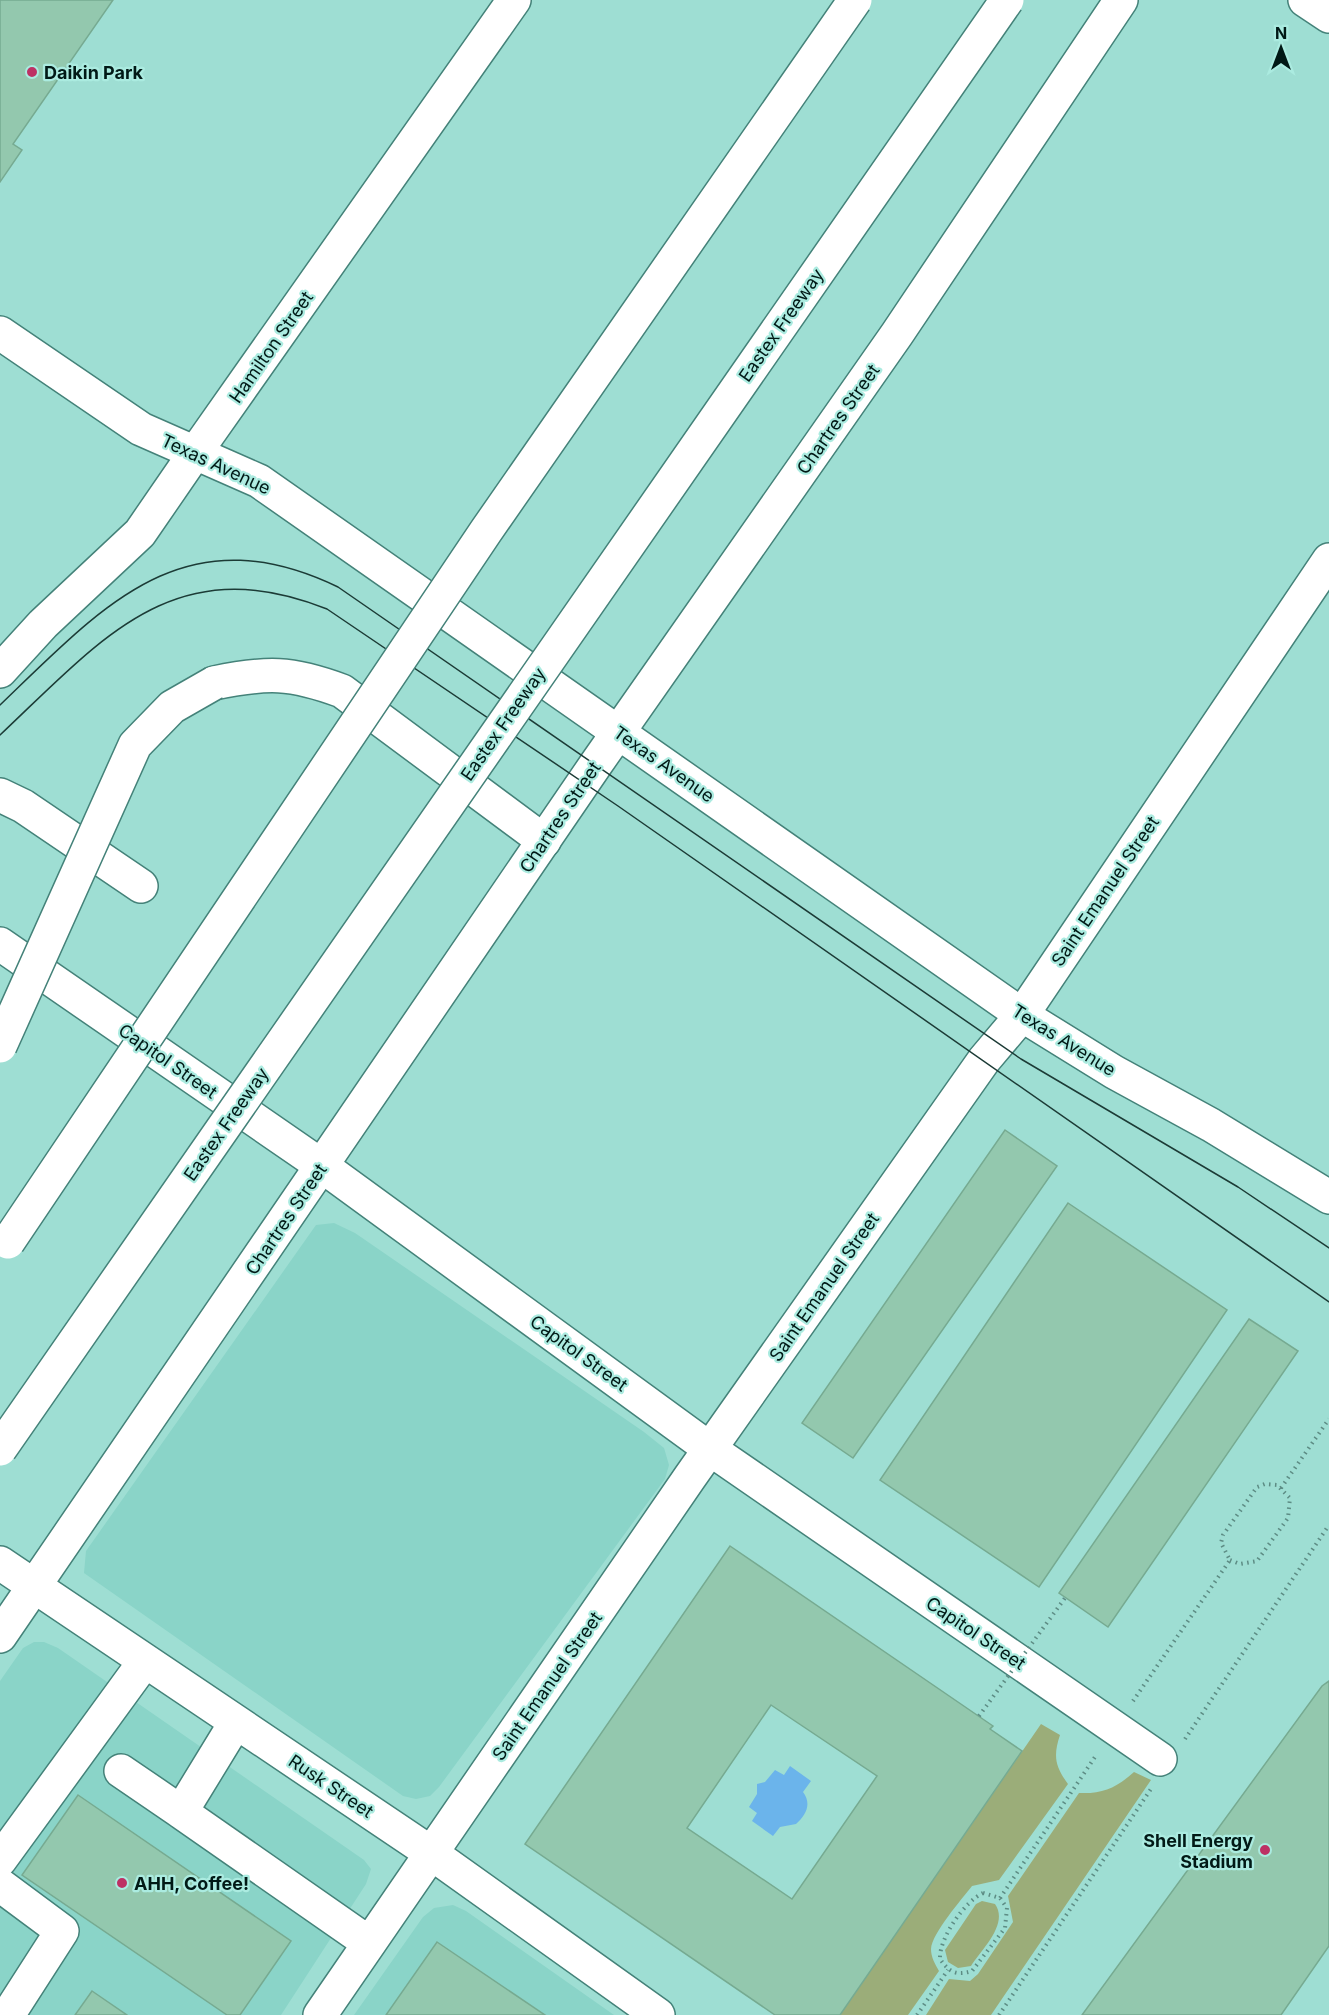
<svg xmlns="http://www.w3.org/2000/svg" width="1329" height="2015" viewBox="0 0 1329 2015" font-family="Inter,sans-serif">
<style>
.built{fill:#8ad4c8}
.green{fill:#9bad79}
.water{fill:#6bb4eb}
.building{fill:#93c8ae;stroke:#76aa91;stroke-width:1.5;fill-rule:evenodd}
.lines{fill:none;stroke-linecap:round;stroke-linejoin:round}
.minor-casing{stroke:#448279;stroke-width:36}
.major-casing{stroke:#448279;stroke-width:36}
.path{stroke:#5d8c84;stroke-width:4;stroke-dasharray:1.5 4.5;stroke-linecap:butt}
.minor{stroke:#fff;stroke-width:33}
.major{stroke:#fff;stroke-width:33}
.tram{stroke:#1c3b36;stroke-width:1.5}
.minor-bridge-casing{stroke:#448279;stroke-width:36;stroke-linecap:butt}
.highway-bridge-casing{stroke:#448279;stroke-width:36;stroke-linecap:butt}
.path-bridge{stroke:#5d8c84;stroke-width:4;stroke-dasharray:1.5 4.5;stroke-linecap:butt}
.minor-bridge{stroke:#fff;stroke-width:33}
.highway-bridge{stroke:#fff;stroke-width:33}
.poi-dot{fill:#bd3164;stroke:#abebe0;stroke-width:2}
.labels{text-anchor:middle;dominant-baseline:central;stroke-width:4.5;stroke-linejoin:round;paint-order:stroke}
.poi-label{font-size:18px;font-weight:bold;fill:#011916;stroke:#abebe0;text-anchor:start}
.street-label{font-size:18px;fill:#011916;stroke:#abebe0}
</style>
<rect width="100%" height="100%" fill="#9eded3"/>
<!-- built -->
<path class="built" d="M334 1223 355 1233 644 1432 664 1448 669 1465 665 1479 439 1787 430 1796 416 1799 403 1796 84 1573 86 1551 316 1225Z
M34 1642H44L58 1648 364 1860 371 1869 366 1884 281 2015H0V1681L23 1648Z
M453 1905 466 1911 614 2015H354L423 1917 434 1908Z"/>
<!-- green -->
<path class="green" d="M1041 1724 1060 1735C1053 1756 1055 1766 1068 1784L999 1880 972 1886C962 1899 932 1933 931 1949 931 1957 935 1964 939 1971L908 2015H840Z
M1134 1772 1151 1780 991 2015H926L949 1979 970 1981 978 1974 1013 1922 1008 1896 1079 1793C1103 1794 1116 1788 1134 1772Z
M982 1901 995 1904C1009 1924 982 1949 971 1966L958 1968 948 1962 945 1950 976 1904Z"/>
<!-- water -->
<path class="water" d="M790 1766 811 1781 803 1792C812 1804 806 1815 796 1824L780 1827 773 1836 752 1821 757 1813 749 1807 757 1794V1784L765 1782 775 1770 784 1775Z"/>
<!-- building -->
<path class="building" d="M0 0H113L13 144 22 150 0 182Z
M1005 1130 1057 1166 853 1458 802 1423Z
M1068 1203 1227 1310 1039 1587 880 1480Z
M1249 1319 1298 1351 1108 1627 1059 1593Z
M730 1546 993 1726 990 1729 1022 1751 840 2015H775L525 1844ZM771 1705 877 1776 792 1899 687 1828Z
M1329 1681V1946L1281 2015H1082L1322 1686Z
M78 1795 291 1941 240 2015H227L22 1875Z
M437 1942 545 2015H386Z
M92 1991 127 2015H75Z"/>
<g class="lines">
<!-- minor casing -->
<g class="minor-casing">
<path id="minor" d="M1305 0 1329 16
M0 671 43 624 140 533 195 453
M214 683C267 672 291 672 342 691L544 841
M0 795 23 806 141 886
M0 944 322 1166 710 1449 1160 1759
M0 1563 431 1853 658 2015
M236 1722 181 1812 369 1943
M121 1771 181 1812
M0 1860 145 1661
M0 1885 62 1931 8 2015
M320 2015 690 1477 984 1060 1022 1015 1329 560"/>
</g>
<!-- major casing -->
<g class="major-casing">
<path id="major" d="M0 333 141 429 259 481 1022 1015 1114 1072 1211 1125 1329 1197
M195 453 514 0
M0 1636 596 764 897 334 1121 0"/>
</g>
<!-- path -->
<path class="path" d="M1281 1488 1329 1419
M1133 1701 1230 1560 1221 1543 1223 1535 1257 1487 1265 1484 1277 1485 1290 1498 1288 1518 1257 1561 1240 1564 1230 1560
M1185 1739 1329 1525
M983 1893 1000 1898 1007 1908 1005 1928 972 1971C956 1976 949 1972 940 1959 939 1938 965 1901 983 1893Z
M1000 1898 1097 1754
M917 2015 948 1970
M999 2015 1151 1789"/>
<!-- minor -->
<use href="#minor" class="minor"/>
<!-- major -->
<use href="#major" class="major"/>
<!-- tram -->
<path class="tram" d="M0 705C104 605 184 513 338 587L1021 1059 1238 1187 1329 1248
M0 735C102 639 174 548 327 609L618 806 1329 1302"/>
<!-- minor-bridge casing -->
<g class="minor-bridge-casing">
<path id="minor-bridge" d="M0 1046 135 745 172 707 214 683"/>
</g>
<!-- highway-bridge casing -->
<g class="highway-bridge-casing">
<path id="highway-bridge" d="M8 1242 486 531 855 0
M0 1449 1007 0"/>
</g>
<!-- path-bridge -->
<path class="path-bridge" d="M979 1716 1065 1598"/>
<!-- minor-bridge -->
<use href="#minor-bridge" class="minor-bridge"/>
<!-- highway-bridge -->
<use href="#highway-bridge" class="highway-bridge"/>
</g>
<!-- markers -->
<g class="poi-dot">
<circle cx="32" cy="72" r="6"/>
<circle cx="1265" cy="1850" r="6"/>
<circle cx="122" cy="1883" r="6"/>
</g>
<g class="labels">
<!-- poi labels -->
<g class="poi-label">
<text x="44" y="72">Daikin Park</text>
<text x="1253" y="1840" text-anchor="end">Shell Energy<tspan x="1253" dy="21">Stadium</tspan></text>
<text x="134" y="1883">AHH, Coffee!</text>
</g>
<!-- street labels -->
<g class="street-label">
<text transform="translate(781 325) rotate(-55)">Eastex Freeway</text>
<text transform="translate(271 347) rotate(-55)">Hamilton Street</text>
<text transform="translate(838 419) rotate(-55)">Chartres Street</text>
<text transform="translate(216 464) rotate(25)">Texas Avenue</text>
<text transform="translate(503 724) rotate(-55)">Eastex Freeway</text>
<text transform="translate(664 764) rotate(35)">Texas Avenue</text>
<text transform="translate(560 817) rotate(-56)">Chartres Street</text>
<text transform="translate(1105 891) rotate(-56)">Saint Emanuel Street</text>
<text transform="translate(1064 1040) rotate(32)">Texas Avenue</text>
<text transform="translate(168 1061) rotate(35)">Capitol Street</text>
<text transform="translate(226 1124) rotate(-55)">Eastex Freeway</text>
<text transform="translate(286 1219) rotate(-56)">Chartres Street</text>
<text transform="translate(824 1287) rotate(-55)">Saint Emanuel Street</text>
<text transform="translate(579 1353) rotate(36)">Capitol Street</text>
<text transform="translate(976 1633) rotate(34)">Capitol Street</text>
<text transform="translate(547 1686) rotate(-55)">Saint Emanuel Street</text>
<text transform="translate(331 1786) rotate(34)">Rusk Street</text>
</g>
</g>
<!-- north arrow -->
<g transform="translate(1281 48)" stroke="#abebe0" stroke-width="4.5" paint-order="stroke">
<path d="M0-4.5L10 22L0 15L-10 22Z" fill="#011916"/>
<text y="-9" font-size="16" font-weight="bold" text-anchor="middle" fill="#011916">N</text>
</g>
</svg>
